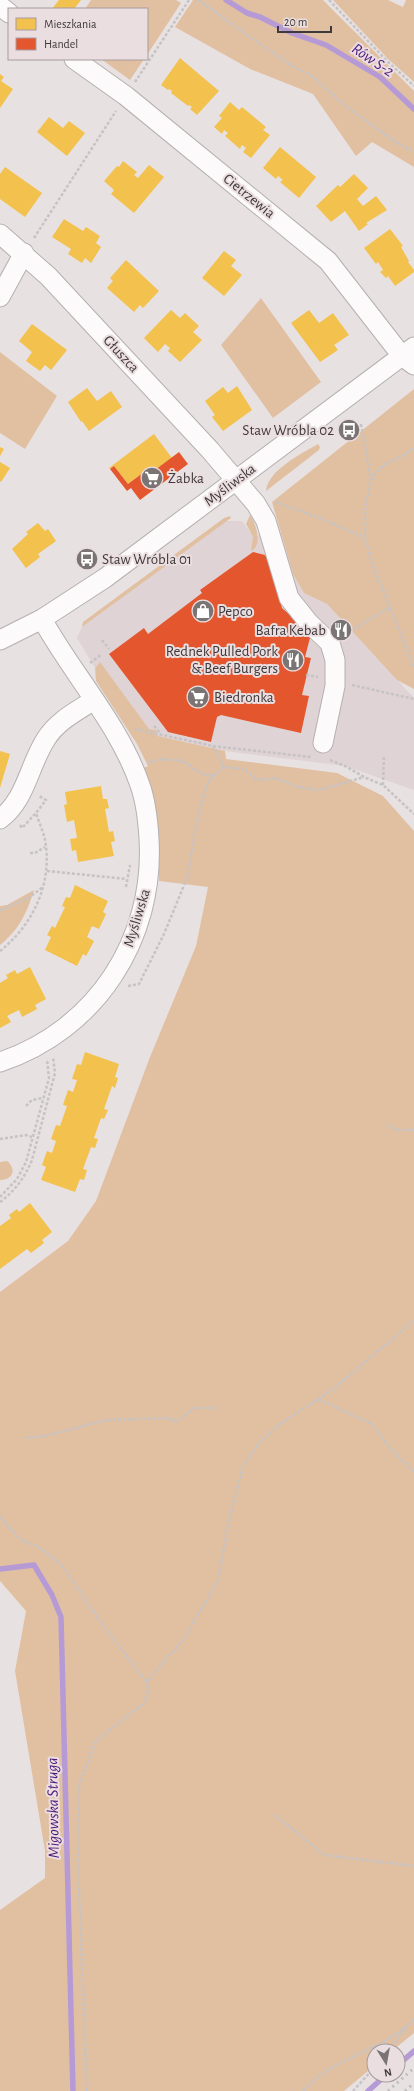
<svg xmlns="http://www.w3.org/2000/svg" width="414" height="2091" viewBox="0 0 414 2091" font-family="'Alegreya Sans',sans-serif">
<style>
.built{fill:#e0d3d5}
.green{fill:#e1c0a2}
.homes{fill:#f2c14e}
.shops{fill:#e4572e}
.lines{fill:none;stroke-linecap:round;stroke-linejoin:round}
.stream{stroke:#b69ad5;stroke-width:5.5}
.minor-casing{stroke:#b5b0b0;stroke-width:21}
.path{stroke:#c6c3c4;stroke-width:2.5;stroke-dasharray:3 2;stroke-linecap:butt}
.minor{stroke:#fcfafb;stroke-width:19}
.rail{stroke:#bfbebe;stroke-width:3;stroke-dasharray:2 4;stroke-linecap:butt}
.labels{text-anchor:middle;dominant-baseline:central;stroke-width:4;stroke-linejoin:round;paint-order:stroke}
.street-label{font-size:15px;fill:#3e393a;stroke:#ebdee0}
.poi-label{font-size:15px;fill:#3e393a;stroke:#ebdee0;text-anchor:start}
.water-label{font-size:16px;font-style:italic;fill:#4d177a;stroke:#ebdee0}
</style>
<rect width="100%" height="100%" fill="#e8e1e2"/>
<!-- built -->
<path class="built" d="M224 521H242L254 538 277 522 293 574 304 593 327 604 414 698V790L345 766 225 751 158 736 156 730 149 729 98 664 95 668 77 638 82 627Z"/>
<!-- green -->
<path class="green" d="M91 0H176L181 3 147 55V9H85Z
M193 0H323L414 91V167L372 142 356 156 313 94 250 69 175 27Z
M333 0H388L403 7 406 0H414V82L388 59Z
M101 59H144L130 80Z
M261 298 321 382 273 418 221 345Z
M0 352 57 396 25 449 0 433Z
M414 389V689L397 680 327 604 304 593 293 574 272 502Z
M318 444 320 447 319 450 266 491C268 470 301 454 318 444Z
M250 515C256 523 263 546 251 551L253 537 246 524Z
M230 516 231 518 82 627 83 622 224 518Z
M100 662 149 729 156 730 158 736 225 751 226 759 337 773 383 796 414 831V2033L392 2051H374V2066L344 2091H0V1910L45 1878V1851L15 1671 26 1611 0 1581V1292L68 1241 96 1201 150 1057 196 946 208 887 159 881V830L143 768 148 766 137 744 96 681 95 668Z
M34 890C27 913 19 930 0 945V906L7 905Z
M7 1161C17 1169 13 1180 0 1180V1162Z"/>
<!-- homes -->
<path class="homes" d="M59 0H81L74 9H52Z
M180 58 219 91 197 115 190 109 192 107 189 105 188 106 171 93 172 91 169 89 168 90 161 85Z
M0 74 4 77 1 81 13 89 0 108Z
M230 102 239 110 242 107 266 127 263 130 270 135 251 158 243 152 246 148 242 145 240 149 225 136 228 133 224 130 222 134 214 127 222 118 219 116Z
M49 117 63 128 69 121 85 133 67 156 37 132Z
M280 147 316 177 299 198 280 182 283 180 278 176 276 179 263 168Z
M123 161 137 172 134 175 138 178 149 165 164 177 134 213 111 194 114 190 104 181 117 166 119 167Z
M5 167 42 193 25 217 0 199V174Z
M354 174 368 188 357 199 363 206 376 196 387 210 366 223 368 224 359 231 345 211 331 222 316 206 338 185 340 187Z
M64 219 83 231 86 227 100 236 96 243 101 247 91 263 85 258 82 263 68 254 71 249 52 237Z
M390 229 403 246 401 247 409 261 408 262 414 270V272L395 286 388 276 386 278 380 272 383 270 378 262 376 264 364 248Z
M224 251 236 260 231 266 242 275 224 296 202 278Z
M126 260 159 291 143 308 140 305 134 312 107 288 113 281 110 278Z
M171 310 180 318 185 313 199 326 193 332 202 340 180 362 168 351 170 348 165 344 158 352 144 338Z
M309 310 319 323 333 313 349 335 334 345 338 350 320 362 291 323Z
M32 324 67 350 51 370 45 365 40 371 26 361 32 352 19 341Z
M237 386 252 410 223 431 212 417 215 415 205 401 223 387 228 393Z
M87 388 97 401 111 391 122 407 89 431 82 421 81 422 68 402Z
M154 434 172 458 151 473 148 469 128 484 114 466 110 469 109 468Z
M0 447 4 449 0 456Z
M0 462 10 468 1 482 0 481Z
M38 523 45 531 48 529 56 541 38 554 40 557 26 568 12 549 28 534 26 532Z
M0 751 10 754 0 788Z
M101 786 103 799H107L109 808 105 809 109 832 113 831 115 841 111 842 114 856 78 862 76 850 72 851 70 839 77 838 74 820 67 822 64 805 67 804 65 792Z
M75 885 108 901 103 912 106 914 99 929 92 926 87 937 94 941 86 956 83 954 77 966 45 950 51 937 47 935 52 926 55 928 65 907 62 906 66 897 70 898Z
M30 967 46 999 35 1005 37 1009 22 1017 19 1010 7 1016 11 1022 0 1028V983L8 978 6 975 15 970 17 974Z
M85 1052 119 1064 115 1077 118 1078 115 1088 112 1086 104 1109 108 1110 104 1119 101 1118 94 1138 98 1139 95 1148 91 1147 83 1169 87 1170 84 1180 80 1179 75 1192 41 1180 46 1167 42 1165 47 1151 52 1153 56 1141 51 1139 56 1125 60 1126 67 1106 63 1105 68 1090 73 1092 77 1080 72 1079 77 1064 81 1065Z
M30 1203 52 1232 42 1240 44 1243 31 1253 27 1249 0 1269V1226L11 1218 9 1215 17 1209 19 1212Z"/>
<!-- shops -->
<path class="shops" d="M179 452 188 464 140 500 131 488 127 491 110 469 114 466 128 484 148 469 151 473Z
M253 552 265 555 270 565 282 608 311 634 305 657 311 658 302 695 309 696 301 733 221 715 217 717 211 742 168 732 109 654 144 628 148 634 202 593 200 590Z"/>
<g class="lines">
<!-- stream -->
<path class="stream" d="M226 0 247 13 260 17 292 33 326 45 380 77 414 109
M0 1569 34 1565 52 1595 61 1617 73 2091
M398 2065 414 2051
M368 2091 386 2075"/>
<!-- minor casing -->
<g class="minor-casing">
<path id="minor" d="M0 6 9 13
M74 59 126 96 328 261 402 356 414 365
M0 234 48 276 210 450 256 504 266 521 289 598 309 623 330 643 335 660V686L323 743
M0 297 24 253
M0 640 42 619 105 578 414 347
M0 819C26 800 29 765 46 739 57 721 77 711 94 700
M0 1062C96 1030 155 939 149 839 148 821 146 802 140 785 119 724 73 675 42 619"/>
</g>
<!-- path -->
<path class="path" d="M198 0 287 63 312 76 349 109 394 141 414 152
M329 0 387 61 414 86
M135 82 189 0
M34 238 116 111
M361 424 371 480 365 508V538L372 563 414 667
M371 480C384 459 397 462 414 448
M276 502 320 518 365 538
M344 635 390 607
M102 640 109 649
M90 663 102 654
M306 675 318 677
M352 685 414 699
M154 726 160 733
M135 729 213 746 311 757
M213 746 224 767
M330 760 345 766 364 777 383 785 414 814
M150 762 162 759 183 761 200 773 213 776
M383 785 384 755
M20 825 22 828 36 813
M30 853H35L45 847
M47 871 126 879
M126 887 130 865
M0 910 27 899 43 887
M0 951C33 925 53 883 45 840 43 831 39 822 36 813L46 800 39 796
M128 986 139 984 164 934 187 878 200 806 207 785 213 776 224 767 244 769 255 778 261 780 276 778 298 787 319 790 364 777
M26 1106 32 1100 43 1098
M387 1125 397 1130H414
M0 1139 26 1135 32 1137
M0 1197 17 1179 26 1162 49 1078 47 1059
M0 1202C15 1191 25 1177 32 1160L55 1073 53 1057
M318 1399 372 1424 391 1449 414 1472
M25 1438 45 1436 107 1420 168 1418 177 1422 194 1408H215
M0 1517 21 1540 39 1547 62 1565 99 1620 147 1682
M275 1815 324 1855 414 1866
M389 2051 405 2029
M87 2091 78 1863 79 1785 96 1741 143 1704 148 1695 147 1682 186 1636 218 1580 228 1525 243 1466 259 1443 279 1425 336 1387 414 1320
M303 2091C333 2057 382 2051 414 2020
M353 2091 374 2068"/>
<!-- minor -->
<use href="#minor" class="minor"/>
<!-- rail -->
<path class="rail" d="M388 2091 414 2068
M405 2091 414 2083"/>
</g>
<!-- icons -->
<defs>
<g id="bus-disc" transform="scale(1.15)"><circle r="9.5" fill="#7a7475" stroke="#ebdee0"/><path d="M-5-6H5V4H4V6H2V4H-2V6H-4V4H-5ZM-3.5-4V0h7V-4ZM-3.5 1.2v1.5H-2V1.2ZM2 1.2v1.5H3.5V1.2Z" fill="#fff"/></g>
<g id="supermarket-disc" transform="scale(1.15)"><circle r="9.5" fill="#7a7475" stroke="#ebdee0"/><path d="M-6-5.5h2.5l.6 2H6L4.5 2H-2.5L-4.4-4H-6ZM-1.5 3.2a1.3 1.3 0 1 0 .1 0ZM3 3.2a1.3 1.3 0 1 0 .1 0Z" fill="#fff"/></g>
<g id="shop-disc" transform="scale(1.15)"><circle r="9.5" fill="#7a7475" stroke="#ebdee0"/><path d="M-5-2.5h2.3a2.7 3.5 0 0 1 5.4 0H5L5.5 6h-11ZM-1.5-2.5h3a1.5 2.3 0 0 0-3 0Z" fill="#fff"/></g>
<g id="restaurant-disc" transform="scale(1.15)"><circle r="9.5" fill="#7a7475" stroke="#ebdee0"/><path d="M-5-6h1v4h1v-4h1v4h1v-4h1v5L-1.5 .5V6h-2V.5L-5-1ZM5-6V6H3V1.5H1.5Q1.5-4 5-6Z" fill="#fff"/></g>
</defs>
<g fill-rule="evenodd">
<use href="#bus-disc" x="349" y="430"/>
<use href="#supermarket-disc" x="152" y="478"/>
<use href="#bus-disc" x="87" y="559"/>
<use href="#shop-disc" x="203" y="611"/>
<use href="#restaurant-disc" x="341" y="630"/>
<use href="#restaurant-disc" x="293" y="660"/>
<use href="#supermarket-disc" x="198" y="697"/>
</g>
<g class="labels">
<!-- street labels -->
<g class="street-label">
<text transform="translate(249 196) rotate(39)">Cietrzewia</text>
<text transform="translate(121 354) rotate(47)">Głuszca</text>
<text transform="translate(230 485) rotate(-37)">Myśliwska</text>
<text transform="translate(137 918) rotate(-73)">Myśliwska</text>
</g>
<!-- poi labels -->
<g class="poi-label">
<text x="334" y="430" text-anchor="end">Staw Wróbla 02</text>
<text x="168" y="478">Żabka</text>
<text x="102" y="559">Staw Wróbla 01</text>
<text x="218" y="611">Pepco</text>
<text x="326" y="630" text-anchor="end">Bafra Kebab</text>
<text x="278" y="651" text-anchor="end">Rednek Pulled Pork<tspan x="278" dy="17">&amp; Beef Burgers</tspan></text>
<text x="214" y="697">Biedronka</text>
</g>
<!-- water labels -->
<g class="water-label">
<text transform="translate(373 60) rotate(34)">Rów S-2</text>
<text transform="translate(53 1808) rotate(-91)">Migowska Struga</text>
</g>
</g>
<!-- legend -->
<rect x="8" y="8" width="140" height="52" fill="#ebdee0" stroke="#a69c9e"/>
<rect x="16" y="18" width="20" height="12" fill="#f2c14e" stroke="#a69c9e"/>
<text x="44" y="28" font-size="12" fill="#3e393a">Mieszkania</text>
<rect x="16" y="38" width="20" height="12" fill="#e4572e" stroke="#a69c9e"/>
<text x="44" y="48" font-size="12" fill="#3e393a">Handel</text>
<!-- north arrow -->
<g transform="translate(386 2063) rotate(169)"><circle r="19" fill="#ebdee0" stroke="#a69c9e"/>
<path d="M0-3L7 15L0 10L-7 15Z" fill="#7a7475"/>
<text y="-6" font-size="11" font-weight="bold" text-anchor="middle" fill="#3e393a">N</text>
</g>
<!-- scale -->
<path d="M278 26v6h53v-6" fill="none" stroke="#3e393a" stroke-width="2"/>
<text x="284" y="26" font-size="12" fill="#3e393a" stroke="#ebdee0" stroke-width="3" paint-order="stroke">20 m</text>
</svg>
